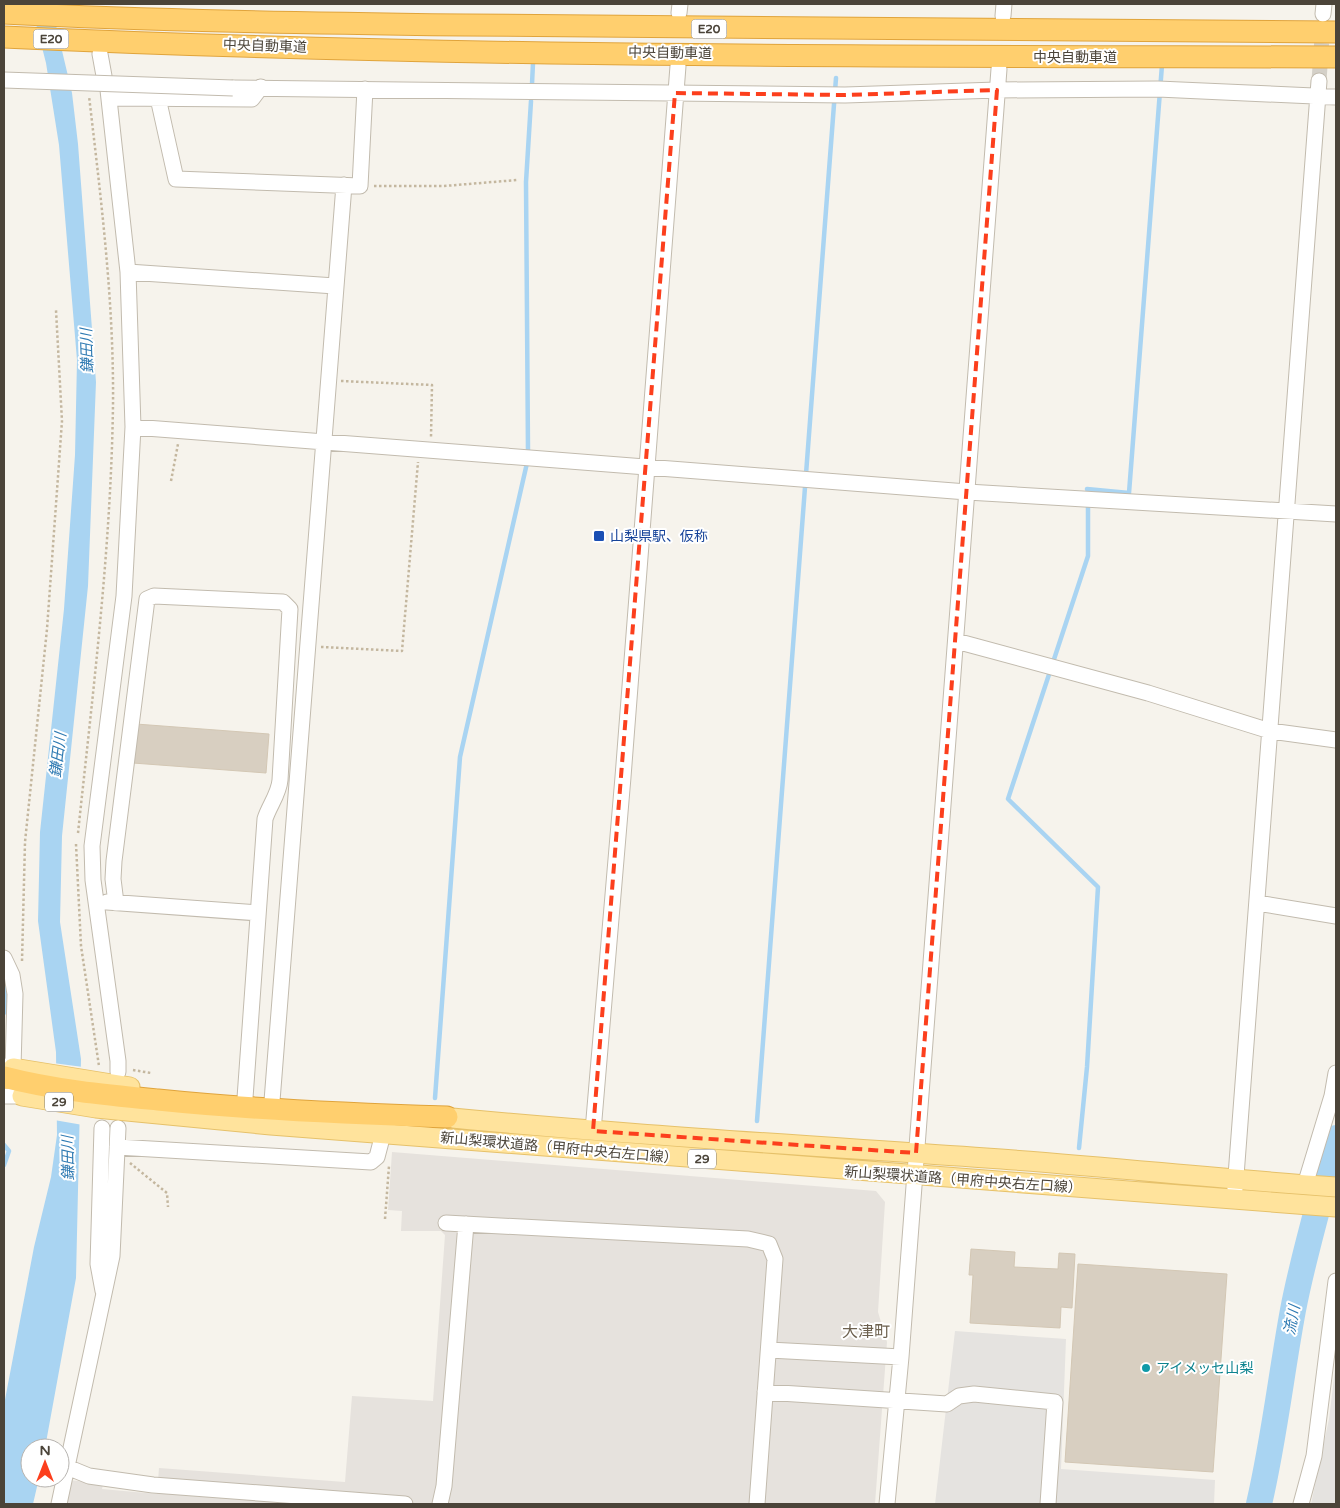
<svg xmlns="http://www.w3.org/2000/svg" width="1340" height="1508" viewBox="0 0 1340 1508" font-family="'Varela Round','Noto Sans JP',sans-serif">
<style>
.industrial{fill:#e6e2dd}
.parking{fill:#e5e3e0}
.water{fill:#a9d4f2}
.pier{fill:#f6f3ec}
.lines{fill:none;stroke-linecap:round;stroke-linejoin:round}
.stream{stroke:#a9d4f2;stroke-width:4.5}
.river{stroke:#a9d4f2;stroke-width:26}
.building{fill:#d8cfc1;stroke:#d3c7b4}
.minor-tunnel{stroke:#d4d0c8;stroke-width:15;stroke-dasharray:15 8;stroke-linecap:butt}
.minor-casing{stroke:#c2bbae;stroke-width:17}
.major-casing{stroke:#e6c16a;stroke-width:21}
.highway-casing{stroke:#e0a43c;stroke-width:23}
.path{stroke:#c4b79f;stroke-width:2.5;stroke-dasharray:2.5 2.5;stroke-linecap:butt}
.minor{stroke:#fff;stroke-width:15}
.major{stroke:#ffe39c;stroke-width:19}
.highway{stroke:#ffcf6e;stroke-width:21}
.minor-bridge-casing{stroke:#c2bbae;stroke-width:17;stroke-linecap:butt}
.minor-bridge{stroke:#fff;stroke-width:15}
.marked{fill:none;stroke:#fc3f1d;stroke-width:4;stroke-dasharray:10 6;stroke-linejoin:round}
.transit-dot{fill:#1a4fb4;stroke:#fff;stroke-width:2}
.culture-dot{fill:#0f9aa8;stroke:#fff;stroke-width:2}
.labels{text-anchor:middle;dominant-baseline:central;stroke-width:4;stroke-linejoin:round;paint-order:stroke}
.shield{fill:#fff;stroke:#817c74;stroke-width:1}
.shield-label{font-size:12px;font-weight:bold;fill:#4b4439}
.street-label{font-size:14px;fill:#4b4439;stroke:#fff}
.transit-label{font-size:14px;fill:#164399;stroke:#fff;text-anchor:start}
.culture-label{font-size:14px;fill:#0d838f;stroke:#fff;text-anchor:start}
.water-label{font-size:15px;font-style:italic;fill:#2e7ab2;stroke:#fff}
.quarter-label{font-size:16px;fill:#6e6250;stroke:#fff}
</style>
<rect width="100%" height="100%" fill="#f6f3ec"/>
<!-- industrial -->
<path class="industrial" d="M392 1152 876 1191 885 1202 878 1312 887 1342 875 1504H65L69 1480 103 1484 102 1489 157 1494 159 1468 345 1482 352 1396 433 1401 445 1235 441 1231H401L402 1211 388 1210Z"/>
<!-- parking -->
<path class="parking" d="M955 1331 1066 1339 1061 1469 1215 1480 1214 1504H935Z
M1336 1361V1504H1311L1329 1419Z"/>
<!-- water -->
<path class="water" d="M31 4H51L72 93 78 144 96 382 88 586 62 836 60 922 81 1059 76 1278 45 1448H30V1478H39L33 1504H4V1405L34 1247 51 1177 57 1135 56 1052 38 921 40 832 64 609 75 455 77 360 59 145 46 63Z"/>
<!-- pier -->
<path class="pier" d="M53 1063 83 1067V1125L54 1120Z"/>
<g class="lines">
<!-- stream -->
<path class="stream" d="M532 84 533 63
M528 450 526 182 531 101
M1087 489 1129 493 1162 65
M4 979 6 1005 4 1013
M435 1098 460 757 527 463
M757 1121 836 78
M4 1145 9 1151 4 1165
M1079 1148 1087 1067 1098 887 1008 799 1088 556V503"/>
<!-- river -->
<path class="river" d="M1259 1504C1274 1440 1281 1375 1293 1310 1304 1252 1322 1195 1336 1138"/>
</g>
<!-- building -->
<path class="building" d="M136 724 269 734 266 773 133 763Z
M971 1249 1015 1252 1014 1267 1058 1269 1059 1253 1075 1254 1072 1308 1061 1307 1060 1328 970 1323 973 1275H969Z
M1078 1264 1227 1274 1213 1472 1065 1462Z"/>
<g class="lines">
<!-- minor-tunnel -->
<path class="minor-tunnel" d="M1319 81 1323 23"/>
<!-- minor casing -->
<g class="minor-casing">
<path id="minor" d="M679 13 680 4
M1323 14 1324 4
M1003 16 1004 4
M100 54 104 76
M233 88 845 95 997 90 1158 89 1336 97
M108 90 128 272 133 427 124 596 92 846 93 880 118 1061V1072
M109 98 252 99 261 87
M158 98 176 179 360 186 365 89
M128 272 335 286
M133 427 967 492 1336 514
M956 641 1148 693 1270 731 1336 740
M107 902 258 913
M116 903 113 879 114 861 147 599 154 596 283 602 290 609 280 780C279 794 269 806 265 819L245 1098
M1257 903 1336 916
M4 958 12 975 15 994 13 1068 4 1066
M4 1096H22
M272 1101 344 185
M102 1128 98 1264 103 1291
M593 1131 623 777 678 66
M117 1147 371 1162 377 1157 383 1134
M1305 1185 1332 1096 1336 1073
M1235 1189 1319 81
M446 1223 748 1239 769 1244 775 1259 757 1504
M769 1350 901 1357
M765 1392 947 1404 959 1396 974 1394 1055 1402 1048 1504
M67 1467 89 1476 153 1485 405 1504
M59 1504 112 1256 118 1128
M440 1504 444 1486 466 1224
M887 1504 901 1357 999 69
M1301 1504 1314 1456 1336 1281"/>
</g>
<!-- major casing -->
<g class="major-casing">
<path id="major" d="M13 1068 130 1087
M22 1096 96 1108 271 1125 1336 1207
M431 1116C616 1134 801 1145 986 1158 1103 1166 1219 1179 1336 1187"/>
</g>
<!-- highway casing -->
<g class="highway-casing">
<path id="highway" d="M4 13C157 21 312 23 466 25 756 30 1046 32 1336 32
M4 37C447 58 892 56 1336 57
M4 1077C54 1090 107 1095 158 1100 254 1110 351 1114 447 1117"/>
</g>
<!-- path -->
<path class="path" d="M374 186H444L517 180
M341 381 432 385 431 437
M171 481 178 444
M321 647 402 651 418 462
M78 833C93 691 111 548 113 405 114 302 101 199 89 96
M76 844 81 946 99 1066
M22 961 25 842 47 629 62 421 56 310
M133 1070 151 1073
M130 1163 167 1193 168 1207
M385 1219 389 1166"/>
<!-- minor -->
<use href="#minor" class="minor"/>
<!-- major -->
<use href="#major" class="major"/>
<!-- highway -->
<use href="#highway" class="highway"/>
<!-- minor-bridge casing -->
<g class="minor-bridge-casing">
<path id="minor-bridge" d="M4 80 233 88"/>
</g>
<!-- minor-bridge -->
<use href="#minor-bridge" class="minor-bridge"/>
</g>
<!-- marked area -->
<path class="marked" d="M997 90 916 1153 593 1131 675 93 845 95Z"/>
<!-- markers -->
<rect class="transit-dot" x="593" y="530" width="12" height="12" rx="2.5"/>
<circle class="culture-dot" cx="1146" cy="1368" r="5"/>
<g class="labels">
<!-- shield labels -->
<g class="shield">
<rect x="691.5" y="19.5" width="35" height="19" rx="4"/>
<rect x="33.5" y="29.5" width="35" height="19" rx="4"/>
<rect x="45" y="1092.5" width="28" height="19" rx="4"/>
<rect x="688" y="1149.5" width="28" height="19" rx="4"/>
</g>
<g class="shield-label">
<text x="709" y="29">E20</text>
<text x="51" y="39">E20</text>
<text x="59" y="1102">29</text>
<text x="702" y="1159">29</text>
</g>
<!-- street labels -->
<g class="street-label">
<text transform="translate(265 46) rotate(2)">中央自動車道</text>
<text transform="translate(670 53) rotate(1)">中央自動車道</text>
<text x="1075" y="57">中央自動車道</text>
<text transform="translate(559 1148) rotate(5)">新山梨環状道路（甲府中央右左口線）</text>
<text transform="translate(963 1180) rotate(4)">新山梨環状道路（甲府中央右左口線）</text>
</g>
<!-- transit labels -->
<g class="transit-label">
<text x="610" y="536">山梨県駅、仮称</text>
</g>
<!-- culture labels -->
<g class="culture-label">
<text x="1156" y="1368">アイメッセ山梨</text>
</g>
<!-- water labels -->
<g class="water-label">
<text transform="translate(87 351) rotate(-92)">鎌田川</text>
<text transform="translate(58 755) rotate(-83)">鎌田川</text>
<text transform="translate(68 1158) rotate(-91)">鎌田川</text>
<text transform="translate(1292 1320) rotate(-80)">流川</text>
</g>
<!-- quarter labels -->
<g class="quarter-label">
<text x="866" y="1332">大津町</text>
</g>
</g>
<!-- border -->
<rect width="1340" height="1508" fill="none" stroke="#4b4439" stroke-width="10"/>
<!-- north arrow -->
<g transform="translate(45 1463)"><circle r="24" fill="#ffffff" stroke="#b7b4b0"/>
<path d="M0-4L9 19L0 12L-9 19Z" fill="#fc3f1d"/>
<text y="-8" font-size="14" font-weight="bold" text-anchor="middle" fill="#4b4439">N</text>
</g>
</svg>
